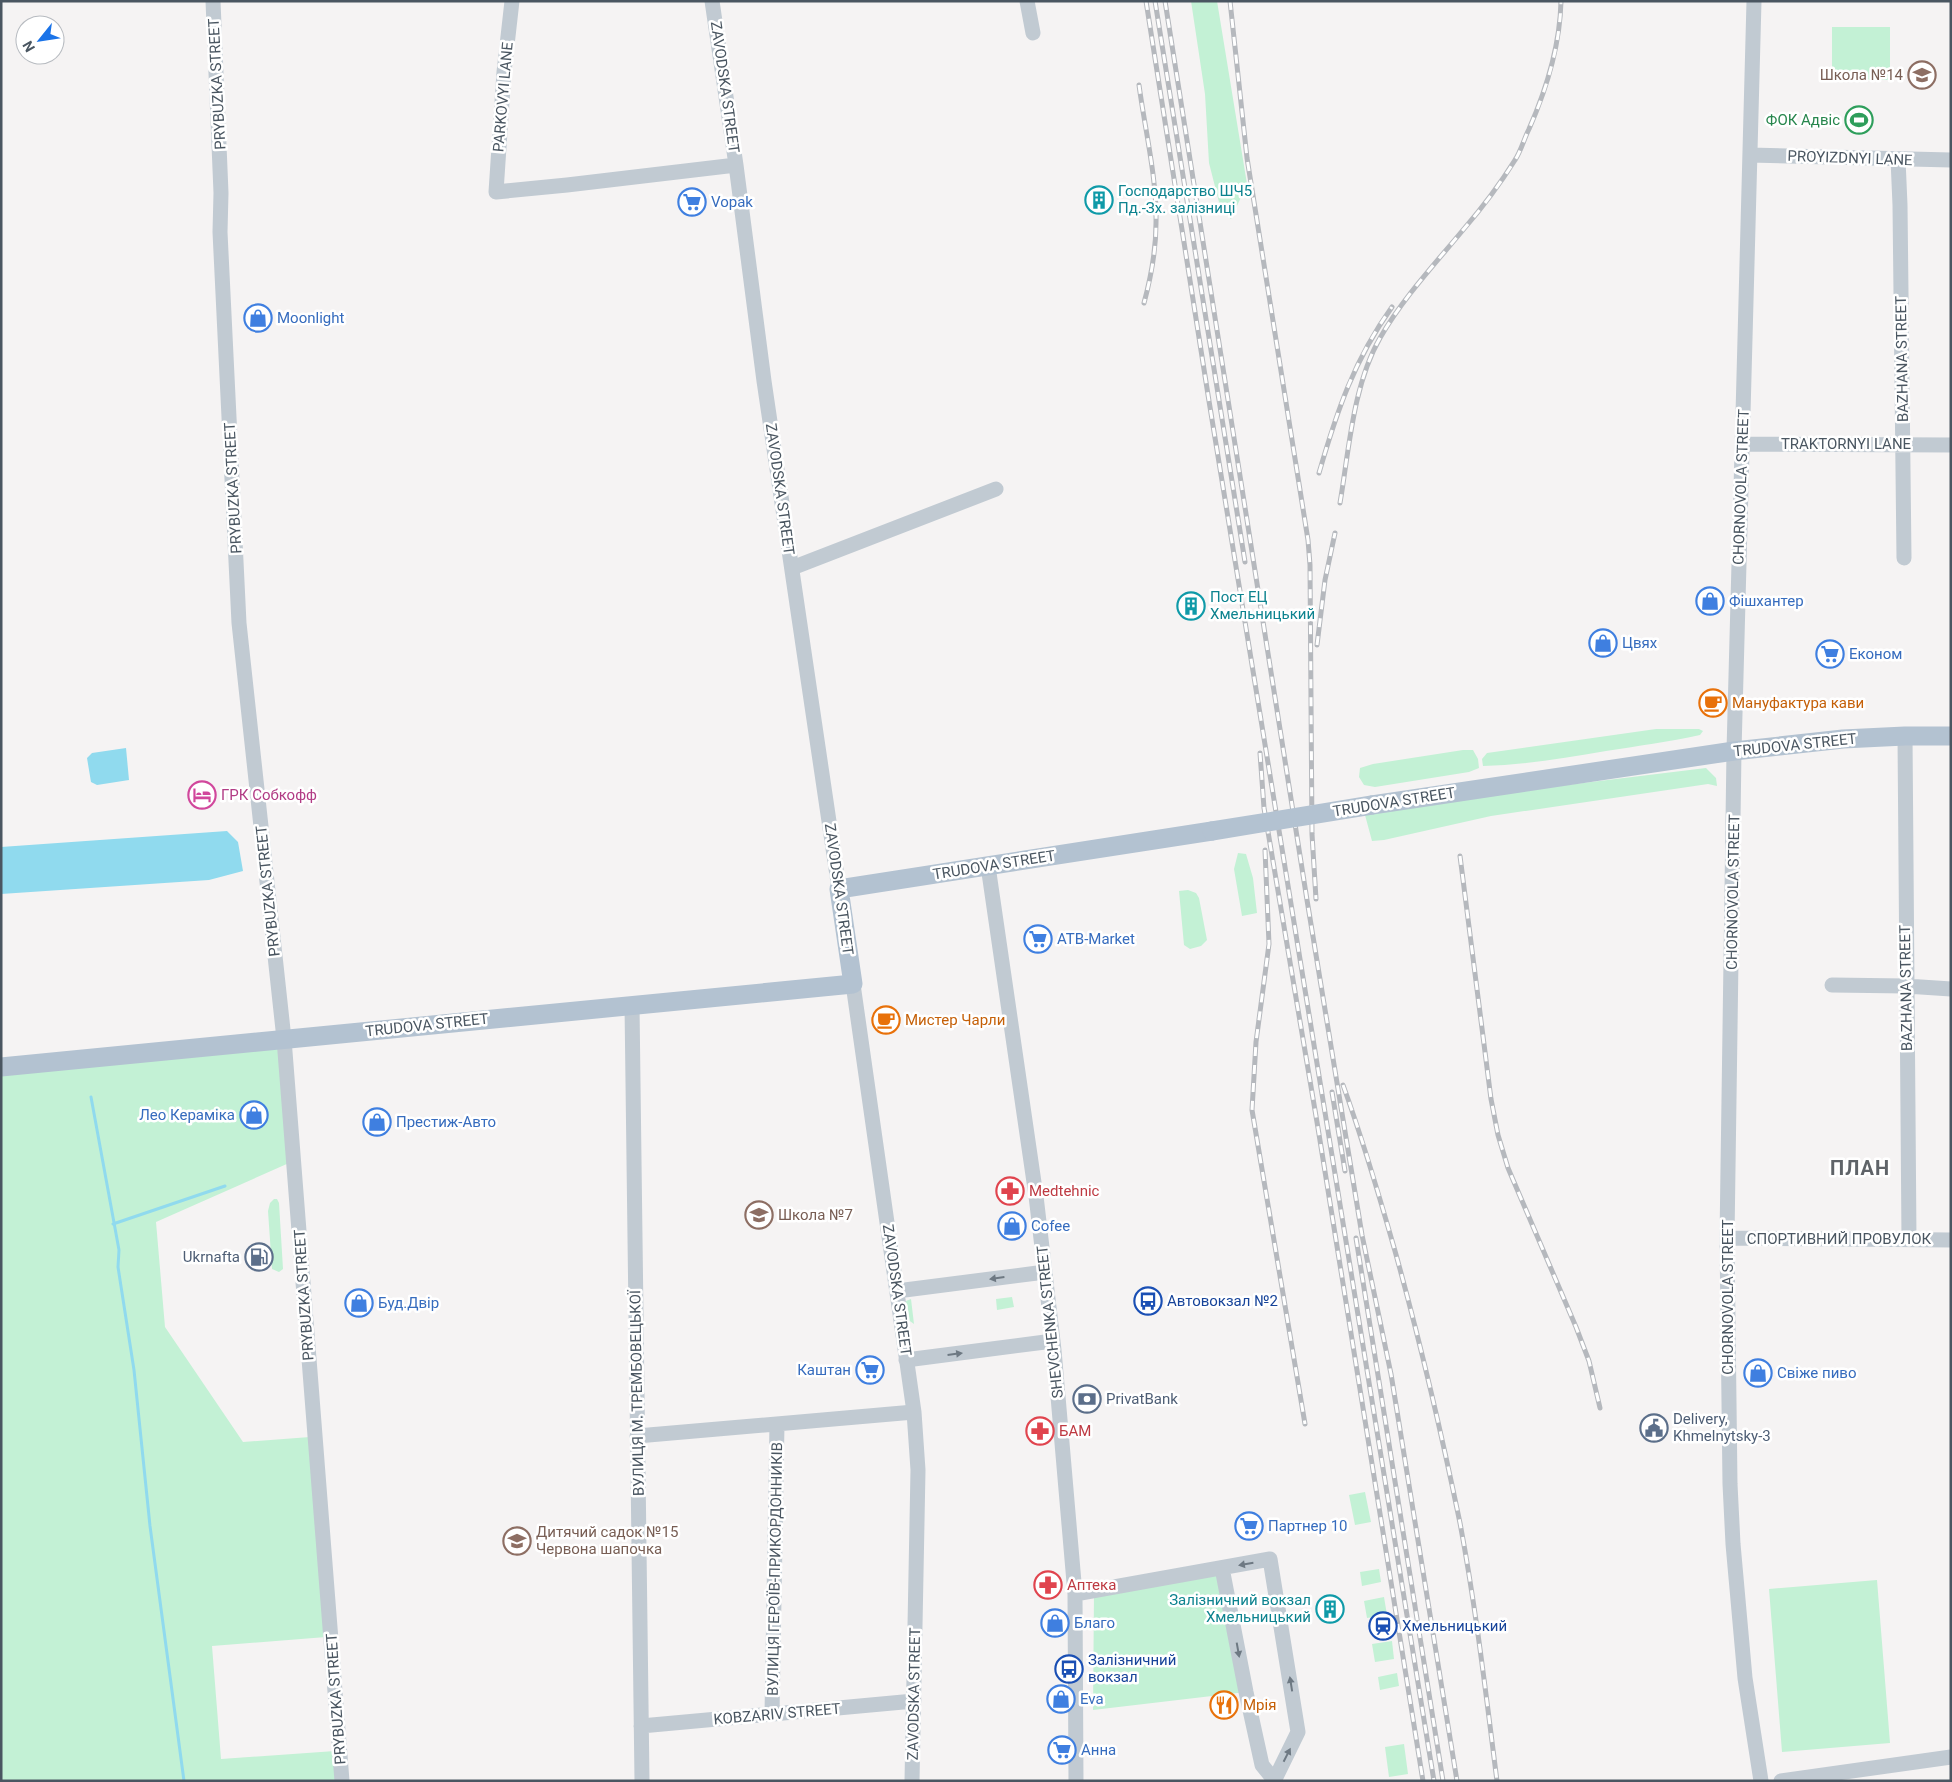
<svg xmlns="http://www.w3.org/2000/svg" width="1952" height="1782" viewBox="0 0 1952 1782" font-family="Roboto,sans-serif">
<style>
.green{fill:#c3f1d5}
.water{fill:#90daee}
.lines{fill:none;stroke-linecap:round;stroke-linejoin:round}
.stream{stroke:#90daee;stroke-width:3}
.minor{stroke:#c1cad2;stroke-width:15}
.major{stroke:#b3c2d1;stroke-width:19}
.rail-casing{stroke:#b5b8bd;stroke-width:5}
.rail{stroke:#fff;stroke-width:3;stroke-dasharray:9;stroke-linecap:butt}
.major-bridge{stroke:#b3c2d1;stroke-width:19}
.oneway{fill:#6e7983}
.labels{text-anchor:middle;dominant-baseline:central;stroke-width:5;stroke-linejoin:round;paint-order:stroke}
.education-label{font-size:15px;fill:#785e54;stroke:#fff;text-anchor:start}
.street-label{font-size:15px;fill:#4a5661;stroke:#fff}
.leisure-label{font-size:15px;fill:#27864d;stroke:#fff;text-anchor:end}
.culture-label{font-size:15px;fill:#0d838f;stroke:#fff;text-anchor:start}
.shop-label{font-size:15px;fill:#366cbe;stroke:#fff;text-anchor:start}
.food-label{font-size:15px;fill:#c56008;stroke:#fff;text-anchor:start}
.hotel-label{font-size:15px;fill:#b23c85;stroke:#fff;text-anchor:start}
.health-label{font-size:15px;fill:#be3a42;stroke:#fff;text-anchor:start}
.service-label{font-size:15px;fill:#4e5e75;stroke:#fff;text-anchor:start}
.transit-label{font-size:15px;fill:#164399;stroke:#fff;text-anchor:start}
.district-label{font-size:20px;font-weight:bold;letter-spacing:1px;fill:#5f6368;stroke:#fff}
</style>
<rect width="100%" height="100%" fill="#f5f3f3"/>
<!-- green -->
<path class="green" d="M1191 1H1217L1247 184 1231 219 1221 210 1209 163 1205 94Z
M1832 27H1890V80H1832Z
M1656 729H1699L1703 731 1700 735C1669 742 1637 746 1606 751 1565 758 1525 765 1483 766L1482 759 1487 753Z
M1463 750H1473L1478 759 1479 768 1469 772 1375 787 1364 785 1359 777 1360 768 1373 764Z
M1706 768 1716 778 1717 786 1708 784 1491 816 1384 840 1372 841 1365 815 1542 788Z
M1238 853 1246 854 1253 878 1257 913 1242 916 1234 869Z
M1188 890 1196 893 1199 898 1207 940 1201 946 1190 949 1184 945 1179 891Z
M280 1044 289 1163 156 1222 165 1327 243 1442 310 1437 326 1637 212 1646 221 1759 335 1751 337 1781H1V1072Z
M274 1199H277L279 1203 283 1269 279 1272 272 1269 268 1211 270 1203Z
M1012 1297 1014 1307 997 1310 996 1299Z
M911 1299 914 1324 907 1319 906 1301Z
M1365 1492 1371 1522 1355 1525 1349 1495Z
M1222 1568 1246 1692 1093 1710 1094 1592Z
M1379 1569 1381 1582 1362 1586 1360 1572Z
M1877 1580 1890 1743 1782 1752 1769 1589Z
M1384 1597 1387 1615 1367 1618 1364 1601Z
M1392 1641 1394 1659 1375 1662 1372 1644Z
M1397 1673 1399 1686 1380 1690 1378 1677Z
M1404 1744 1408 1774 1389 1777 1385 1747Z"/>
<!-- water -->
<path class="water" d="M126 748 129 780 97 785 91 782 87 758 92 753Z
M227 831 238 842 243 871 209 880 1 894V847Z"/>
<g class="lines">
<!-- stream -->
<path class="stream" d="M91 1097 119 1250 118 1267 134 1370 150 1526 184 1781
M113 1224 225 1186"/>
<!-- minor -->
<path class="minor" d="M213 1 221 193 220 232 239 623 284 1039 342 1781
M512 1 504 72 496 192 567 185 736 165
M712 1 736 165 764 381 839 889
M1027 1 1033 33
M1754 1 1734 751 1727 1238 1730 1484 1733 1544 1745 1678 1761 1781
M1750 155 1951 160
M1898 159 1900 205 1904 558
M1742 444 1951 445
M792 568 996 489
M1905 736 1909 1239
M988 866 1036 1196 1054 1350 1075 1594 1076 1781
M853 984 914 1412 918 1470 912 1781
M1832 985 1906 986 1951 989
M632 1005 642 1781
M1727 1238 1951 1240
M897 1291 1045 1272
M906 1360 1053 1341
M637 1436 914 1412
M1222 1568 1246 1692 1262 1765 1275 1781
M1075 1594 1270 1559 1298 1732 1275 1779
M772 1714 777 1424
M641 1726 914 1701
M1781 1781 1951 1757"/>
<!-- major -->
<path class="major" d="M1372 805 1734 751 1843 739 1905 736H1951
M1 1067 853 984 839 889 1212 831"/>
<!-- rail casing -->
<g class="rail-casing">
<path id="rail" d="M1146 1 1209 401 1434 1781
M1155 1 1245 562
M1165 1 1307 900 1362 1235 1391 1374 1457 1781
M1230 1 1247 158 1308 540 1310 565 1312 834 1316 899
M1139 85C1145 130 1157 178 1156 223 1156 251 1151 277 1144 303
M1319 473C1337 411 1354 360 1392 307
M1340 503C1349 450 1353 385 1380 338 1403 298 1434 265 1463 230 1482 208 1500 184 1515 160 1521 151 1524 139 1529 129 1547 88 1560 46 1561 1
M1317 645 1325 580 1335 533
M1260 753 1264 808 1318 1128 1423 1781
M1265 850 1269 944 1256 1042 1252 1110 1305 1424
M1460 856 1491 1099 1498 1135 1508 1168 1576 1327 1589 1361 1600 1408
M1343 1085C1363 1140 1379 1195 1395 1251 1420 1341 1441 1431 1460 1523 1476 1608 1486 1695 1497 1781
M1332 1092 1345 1171
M1356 1238 1443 1781"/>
</g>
<!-- rail -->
<use href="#rail" class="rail"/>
<!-- major-bridge -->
<path class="major-bridge" d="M1212 831 1372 805"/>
</g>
<!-- one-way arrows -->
<defs><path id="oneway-solid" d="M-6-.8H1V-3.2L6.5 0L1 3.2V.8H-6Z" transform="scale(1.25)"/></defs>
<g class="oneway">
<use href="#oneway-solid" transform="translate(997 1278) rotate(172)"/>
<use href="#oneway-solid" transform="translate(955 1354) rotate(-7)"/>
<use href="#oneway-solid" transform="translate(1246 1564) rotate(170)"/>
<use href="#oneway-solid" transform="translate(1238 1650) rotate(80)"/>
<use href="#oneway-solid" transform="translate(1291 1684) rotate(-99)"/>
<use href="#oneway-solid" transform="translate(1287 1755) rotate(-63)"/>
</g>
<!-- icons -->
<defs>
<g id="school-ring" transform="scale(1.4375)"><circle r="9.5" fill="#fff" stroke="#8d6e63" stroke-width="1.5"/><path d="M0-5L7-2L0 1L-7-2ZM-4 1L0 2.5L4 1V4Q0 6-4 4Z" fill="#8d6e63"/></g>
<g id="stadium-ring" transform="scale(1.4375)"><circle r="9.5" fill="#fff" stroke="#2e9e5b" stroke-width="1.5"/><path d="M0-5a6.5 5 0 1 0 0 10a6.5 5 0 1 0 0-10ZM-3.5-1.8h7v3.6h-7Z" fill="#2e9e5b"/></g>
<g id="building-ring" transform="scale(1.4375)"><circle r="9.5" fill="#fff" stroke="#0f9aa8" stroke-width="1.5"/><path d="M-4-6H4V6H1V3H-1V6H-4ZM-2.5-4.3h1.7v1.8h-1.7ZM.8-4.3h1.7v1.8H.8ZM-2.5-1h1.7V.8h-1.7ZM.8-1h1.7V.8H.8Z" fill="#0f9aa8"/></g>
<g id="supermarket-ring" transform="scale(1.4375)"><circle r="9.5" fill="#fff" stroke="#3f7fe0" stroke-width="1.5"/><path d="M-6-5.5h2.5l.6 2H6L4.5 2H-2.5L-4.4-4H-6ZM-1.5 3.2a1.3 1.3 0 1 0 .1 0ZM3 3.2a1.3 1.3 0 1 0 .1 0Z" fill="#3f7fe0"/></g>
<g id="shop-ring" transform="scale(1.4375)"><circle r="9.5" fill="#fff" stroke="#3f7fe0" stroke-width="1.5"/><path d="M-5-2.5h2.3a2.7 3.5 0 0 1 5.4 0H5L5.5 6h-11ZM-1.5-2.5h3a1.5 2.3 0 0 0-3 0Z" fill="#3f7fe0"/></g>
<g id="cafe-ring" transform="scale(1.4375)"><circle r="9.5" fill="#fff" stroke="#e8710a" stroke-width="1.5"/><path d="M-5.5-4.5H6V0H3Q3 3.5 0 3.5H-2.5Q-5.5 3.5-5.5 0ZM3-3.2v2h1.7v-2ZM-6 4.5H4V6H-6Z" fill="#e8710a"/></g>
<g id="hotel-ring" transform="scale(1.4375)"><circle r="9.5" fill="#fff" stroke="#d1479c" stroke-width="1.5"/><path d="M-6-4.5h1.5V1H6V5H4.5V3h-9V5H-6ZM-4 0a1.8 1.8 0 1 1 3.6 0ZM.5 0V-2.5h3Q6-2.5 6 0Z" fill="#d1479c"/></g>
<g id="pharmacy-ring" transform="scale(1.4375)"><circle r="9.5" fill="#fff" stroke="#e0444e" stroke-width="1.5"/><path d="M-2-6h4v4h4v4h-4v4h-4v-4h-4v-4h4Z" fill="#e0444e"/></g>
<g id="fuel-ring" transform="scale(1.4375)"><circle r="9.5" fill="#fff" stroke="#5c6f8a" stroke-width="1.5"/><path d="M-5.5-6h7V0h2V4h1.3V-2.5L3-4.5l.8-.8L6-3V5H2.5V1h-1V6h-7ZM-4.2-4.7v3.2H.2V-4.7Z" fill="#5c6f8a"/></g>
<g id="bus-ring" transform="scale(1.4375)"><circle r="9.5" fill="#fff" stroke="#1a4fb4" stroke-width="1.5"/><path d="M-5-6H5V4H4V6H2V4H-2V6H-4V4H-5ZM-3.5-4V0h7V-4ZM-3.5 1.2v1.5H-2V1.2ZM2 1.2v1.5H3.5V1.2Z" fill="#1a4fb4"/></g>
<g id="bank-ring" transform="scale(1.4375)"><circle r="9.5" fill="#fff" stroke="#5c6f8a" stroke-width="1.5"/><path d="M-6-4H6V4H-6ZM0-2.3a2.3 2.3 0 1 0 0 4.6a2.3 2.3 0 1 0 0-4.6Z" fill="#5c6f8a"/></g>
<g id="civic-ring" transform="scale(1.4375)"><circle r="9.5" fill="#fff" stroke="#5c6f8a" stroke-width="1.5"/><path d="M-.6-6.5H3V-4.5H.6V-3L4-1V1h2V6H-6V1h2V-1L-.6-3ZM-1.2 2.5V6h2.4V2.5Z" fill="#5c6f8a"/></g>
<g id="station-ring" transform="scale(1.4375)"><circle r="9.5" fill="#fff" stroke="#1a4fb4" stroke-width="1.5"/><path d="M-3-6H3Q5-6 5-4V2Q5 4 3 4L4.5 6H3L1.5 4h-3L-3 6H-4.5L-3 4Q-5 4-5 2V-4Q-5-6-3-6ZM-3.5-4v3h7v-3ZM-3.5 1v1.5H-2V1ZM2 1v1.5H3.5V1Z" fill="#1a4fb4"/></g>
<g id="restaurant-ring" transform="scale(1.4375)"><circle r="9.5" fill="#fff" stroke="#e8710a" stroke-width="1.5"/><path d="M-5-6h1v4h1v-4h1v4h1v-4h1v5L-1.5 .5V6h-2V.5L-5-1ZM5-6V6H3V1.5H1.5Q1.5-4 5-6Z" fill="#e8710a"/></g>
</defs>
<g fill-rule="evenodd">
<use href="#school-ring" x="1922" y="75"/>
<use href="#stadium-ring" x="1859" y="120"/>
<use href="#building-ring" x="1099" y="200"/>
<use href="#supermarket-ring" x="692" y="202"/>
<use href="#shop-ring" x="258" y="318"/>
<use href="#shop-ring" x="1710" y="601"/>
<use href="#building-ring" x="1191" y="606"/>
<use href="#shop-ring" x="1603" y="643"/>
<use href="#supermarket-ring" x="1830" y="654"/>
<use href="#cafe-ring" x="1713" y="703"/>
<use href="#hotel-ring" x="202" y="795"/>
<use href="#supermarket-ring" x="1038" y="939"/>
<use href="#cafe-ring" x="886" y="1020"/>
<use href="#shop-ring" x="254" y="1115"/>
<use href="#shop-ring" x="377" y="1122"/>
<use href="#pharmacy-ring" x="1010" y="1191"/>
<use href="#school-ring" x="759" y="1215"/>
<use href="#shop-ring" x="1012" y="1226"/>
<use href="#fuel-ring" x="259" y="1257"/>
<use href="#bus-ring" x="1148" y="1301"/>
<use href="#shop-ring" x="359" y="1303"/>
<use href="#supermarket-ring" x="870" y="1370"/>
<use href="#shop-ring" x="1758" y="1373"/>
<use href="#bank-ring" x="1087" y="1399"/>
<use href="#civic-ring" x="1654" y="1428"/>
<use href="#pharmacy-ring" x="1040" y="1431"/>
<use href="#supermarket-ring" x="1249" y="1526"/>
<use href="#school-ring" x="517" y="1541"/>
<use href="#pharmacy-ring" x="1048" y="1585"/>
<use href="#building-ring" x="1330" y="1609"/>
<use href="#shop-ring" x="1055" y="1623"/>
<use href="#station-ring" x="1383" y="1626"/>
<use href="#bus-ring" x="1069" y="1669"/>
<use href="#shop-ring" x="1061" y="1699"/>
<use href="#restaurant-ring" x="1224" y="1705"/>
<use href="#supermarket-ring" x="1062" y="1750"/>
</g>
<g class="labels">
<!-- education labels -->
<g class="education-label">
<text x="1903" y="75" text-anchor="end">Школа №14</text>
<text x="778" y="1215">Школа №7</text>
<text x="536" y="1532">Дитячий садок №15<tspan x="536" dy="17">Червона шапочка</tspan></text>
</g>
<!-- street labels -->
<g class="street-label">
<text transform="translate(217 84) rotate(-93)">PRYBUZKA STREET</text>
<text transform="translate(725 87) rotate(82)">ZAVODSKA STREET</text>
<text transform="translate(503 97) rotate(-85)">PARKOVYI LANE</text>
<text transform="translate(1850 158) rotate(2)">PROYIZDNYI LANE</text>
<text transform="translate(1902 359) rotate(-91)">BAZHANA STREET</text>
<text x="1846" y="444">TRAKTORNYI LANE</text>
<text transform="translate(1741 487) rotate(-88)">CHORNOVOLA STREET</text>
<text transform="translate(233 488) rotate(-93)">PRYBUZKA STREET</text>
<text transform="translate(780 489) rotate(82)">ZAVODSKA STREET</text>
<text transform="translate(1795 745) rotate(-6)">TRUDOVA STREET</text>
<text transform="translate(1394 802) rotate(-9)">TRUDOVA STREET</text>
<text transform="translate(994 865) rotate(-9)">TRUDOVA STREET</text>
<text transform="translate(839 889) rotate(82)">ZAVODSKA STREET</text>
<text transform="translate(268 891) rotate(-96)">PRYBUZKA STREET</text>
<text transform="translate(1733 892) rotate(-89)">CHORNOVOLA STREET</text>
<text transform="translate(1906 988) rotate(-91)">BAZHANA STREET</text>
<text transform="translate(427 1025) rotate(-6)">TRUDOVA STREET</text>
<text x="1839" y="1239">СПОРТИВНИЙ ПРОВУЛОК</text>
<text transform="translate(897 1290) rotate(82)">ZAVODSKA STREET</text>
<text transform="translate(304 1295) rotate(-94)">PRYBUZKA STREET</text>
<text transform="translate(1728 1297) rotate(-90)">CHORNOVOLA STREET</text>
<text transform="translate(1050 1322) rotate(-96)">SHEVCHENKA STREET</text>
<text transform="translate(637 1393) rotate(-91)">ВУЛИЦЯ М. ТРЕМБОВЕЦЬКОЇ</text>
<text transform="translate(775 1569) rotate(-89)">ВУЛИЦЯ ГЕРОЇВ-ПРИКОРДОННИКІВ</text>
<text transform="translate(914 1694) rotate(-89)">ZAVODSKA STREET</text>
<text transform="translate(336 1699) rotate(-94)">PRYBUZKA STREET</text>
<text transform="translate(777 1714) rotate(-5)">KOBZARIV STREET</text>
</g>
<!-- leisure labels -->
<g class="leisure-label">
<text x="1840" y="120">ФОК Адвіс</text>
</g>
<!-- culture labels -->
<g class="culture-label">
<text x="1118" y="191">Господарство ШЧ5<tspan x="1118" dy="17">Пд.-Зх. залізниці</tspan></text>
<text x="1210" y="597">Пост ЕЦ<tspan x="1210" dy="17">Хмельницький</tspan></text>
<text x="1311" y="1600" text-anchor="end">Залізничний вокзал<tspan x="1311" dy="17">Хмельницький</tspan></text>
</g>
<!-- shop labels -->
<g class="shop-label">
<text x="711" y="202">Vopak</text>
<text x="277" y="318">Moonlight</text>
<text x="1729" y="601">Фішхантер</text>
<text x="1622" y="643">Цвях</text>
<text x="1849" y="654">Економ</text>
<text x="1057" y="939">ATB-Market</text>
<text x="235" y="1115" text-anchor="end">Лео Кераміка</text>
<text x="396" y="1122">Престиж-Авто</text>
<text x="1031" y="1226">Cofee</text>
<text x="378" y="1303">Буд.Двір</text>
<text x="851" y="1370" text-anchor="end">Каштан</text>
<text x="1777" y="1373">Свіже пиво</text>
<text x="1268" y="1526">Партнер 10</text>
<text x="1074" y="1623">Благо</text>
<text x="1080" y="1699">Eva</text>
<text x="1081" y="1750">Анна</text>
</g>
<!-- food labels -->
<g class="food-label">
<text x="1732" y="703">Мануфактура кави</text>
<text x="905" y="1020">Мистер Чарли</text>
<text x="1243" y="1705">Мрія</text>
</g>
<!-- hotel labels -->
<g class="hotel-label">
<text x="221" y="795">ГРК Собкофф</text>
</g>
<!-- health labels -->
<g class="health-label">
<text x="1029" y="1191">Medtehnic</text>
<text x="1059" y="1431">БАМ</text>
<text x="1067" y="1585">Аптека</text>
</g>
<!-- service labels -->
<g class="service-label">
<text x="240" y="1257" text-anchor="end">Ukrnafta</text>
<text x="1106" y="1399">PrivatBank</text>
<text x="1673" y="1419">Delivery,<tspan x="1673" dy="17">Khmelnytsky-3</tspan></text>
</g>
<!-- transit labels -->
<g class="transit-label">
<text x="1167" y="1301">Автовокзал №2</text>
<text x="1402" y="1626">Хмельницький</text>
<text x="1088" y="1660">Залізничний<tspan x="1088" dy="17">вокзал</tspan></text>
</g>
<!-- district labels -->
<g class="district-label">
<text x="1860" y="1168">ПЛАН</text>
</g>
</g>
<!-- border -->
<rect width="1952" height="1782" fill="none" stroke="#4a5661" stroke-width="5"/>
<!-- north arrow -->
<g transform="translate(40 40) rotate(240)"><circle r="24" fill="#ffffff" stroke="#b7bbc0"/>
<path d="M0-4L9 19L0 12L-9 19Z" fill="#1a73e8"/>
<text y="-8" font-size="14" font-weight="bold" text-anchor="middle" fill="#4a5661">N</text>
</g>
</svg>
